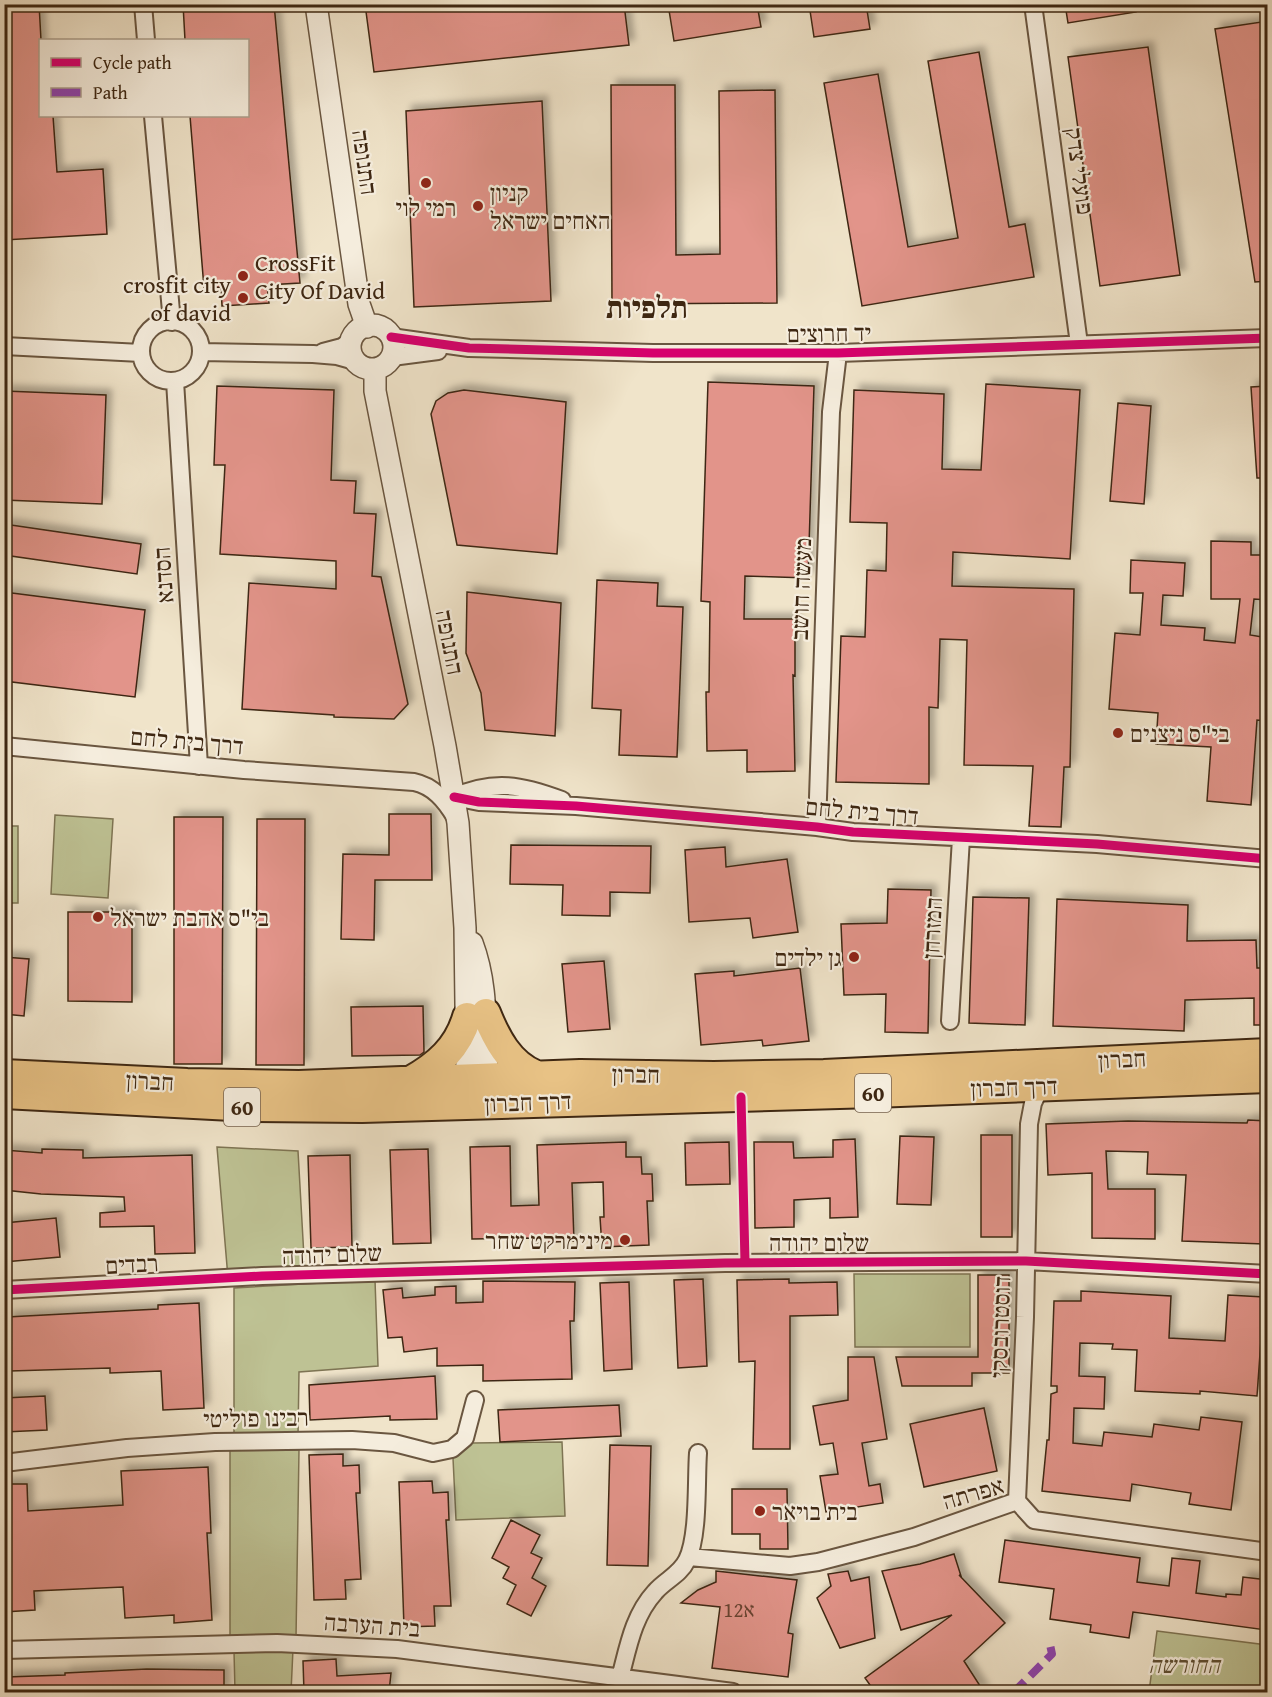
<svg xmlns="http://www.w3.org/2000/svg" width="1272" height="1697" viewBox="0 0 1272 1697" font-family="'Gentium Book Plus','Frank Ruhl Libre',serif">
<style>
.green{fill:#bec294;stroke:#7e7453;stroke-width:1.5}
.building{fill:#e2948a;stroke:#3e2712;stroke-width:1.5;filter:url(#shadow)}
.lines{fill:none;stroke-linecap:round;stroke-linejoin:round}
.minor-casing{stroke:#6a5640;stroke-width:20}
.tertiary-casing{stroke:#6a5640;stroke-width:24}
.trunk-casing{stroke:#3e2712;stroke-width:32}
.minor{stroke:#f5eddd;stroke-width:16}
.tertiary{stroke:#f5eddd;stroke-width:21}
.trunk{stroke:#e8c285;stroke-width:28}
.quiet{stroke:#8e44ad;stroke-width:8;stroke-dasharray:15 8;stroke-linecap:butt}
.cycleway-casing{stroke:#f5eddd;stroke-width:13}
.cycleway{stroke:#d6006c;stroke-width:9}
.poi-dot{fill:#8f2418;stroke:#f5eddd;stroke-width:2}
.labels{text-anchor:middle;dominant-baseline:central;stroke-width:4.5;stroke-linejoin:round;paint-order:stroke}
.number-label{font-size:21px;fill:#674230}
.shield{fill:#f5eddd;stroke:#75624f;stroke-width:1.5}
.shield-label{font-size:22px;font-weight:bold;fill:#3e2712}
.street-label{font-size:24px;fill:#3e2712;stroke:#f5eddd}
.poi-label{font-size:24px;fill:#3e2712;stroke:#f5eddd;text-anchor:start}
.park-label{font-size:24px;font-style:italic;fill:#5e4e32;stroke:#f5eddd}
.district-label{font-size:30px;font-weight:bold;fill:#3e2712;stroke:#f5eddd}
</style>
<defs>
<filter id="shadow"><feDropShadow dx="5.5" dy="-5.5" stdDeviation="3" flood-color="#0004"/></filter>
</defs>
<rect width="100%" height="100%" fill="#f0e4ca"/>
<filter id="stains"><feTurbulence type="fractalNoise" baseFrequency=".00333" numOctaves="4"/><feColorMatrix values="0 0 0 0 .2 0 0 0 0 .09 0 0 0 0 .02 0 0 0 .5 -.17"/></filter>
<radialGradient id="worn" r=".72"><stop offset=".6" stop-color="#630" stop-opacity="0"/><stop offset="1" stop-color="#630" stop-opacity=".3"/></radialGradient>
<!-- green -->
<path class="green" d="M55 815 113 819 108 898 51 894Z
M5 826H18V903H5Z
M217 1147 298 1151 305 1275 228 1278Z
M854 1274H970V1347H855Z
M375 1280 378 1366 299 1372 298 1436 234 1437V1288Z
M562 1442 565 1516 456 1520 453 1458 473 1443Z
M230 1450H299L296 1638 230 1636Z
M1157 1631 1267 1645V1692H1149Z
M293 1649 291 1692H235L234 1651Z"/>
<!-- building -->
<path class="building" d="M4 4H39L41 40 40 116H53L57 172 103 169 107 234 4 240Z
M183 4H274L300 283 267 285 269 303 222 306 221 287 204 288 190 116H248V40H185Z
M365 4H624L629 45 374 72Z
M668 4H757L761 27 674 41Z
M809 4H866L870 29 814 37Z
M1065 4H1135L1136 12 1068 23Z
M1268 21V281L1255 282 1215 29Z
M1148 47 1180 275 1100 286 1068 57Z
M979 52 1009 227 1025 224 1034 277 862 306 824 83 878 74 908 247 958 238 928 61Z
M611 85H675L676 255 720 254 719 91 775 90 777 303 612 304Z
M542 101 551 301 414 307 406 111Z
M708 382 814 386 808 578 745 576 744 619H795V676L793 675 795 771 747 772V750L707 751 706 692H709L710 602 701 601Z
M986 384 1080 390 1070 559 953 552 952 586 1074 589 1070 767H1064L1061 827 1029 826 1033 766 964 765 967 640 940 639 938 708 929 707V784L836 782 841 636 865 637 867 570 886 571 887 523 850 522 854 390 944 394 942 469 981 470Z
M217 386 334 390 331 480 356 481 354 513 376 514 372 576 381 577 408 704 394 719 334 717V715L242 709 249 583 336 589V561L220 554 225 465H214Z
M1268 386V478H1257L1251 387Z
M464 390 566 402 557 554 457 545 431 414 436 401 448 393Z
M4 391 106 395 102 504 4 500Z
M1118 403 1151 406 1144 504 1110 501Z
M4 524 141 544 137 574 4 555Z
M1211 541 1251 542V555H1268V600L1254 599 1250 635 1268 638V721L1257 720 1251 805 1207 801 1211 747 1156 744 1158 713 1109 709 1115 633 1140 635 1143 593H1130L1131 560 1185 563 1183 596 1163 595 1161 625 1205 628 1204 640 1235 643 1240 599H1211Z
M597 580 658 583 657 606 683 607 677 757 619 755 621 710 592 708Z
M4 592 145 610 135 697 4 681Z
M467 592 561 603 555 736 485 730 481 693 466 653Z
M389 814H431L432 880H375L374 940 341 939 343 854 389 855Z
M174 817H223L222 1064H174Z
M257 819H305L304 1065H256Z
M511 845 651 846 650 893 610 892V916L562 915 563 885 510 884Z
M725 847 726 867 787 859 798 932 753 938 750 918 689 922 685 850Z
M888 889 931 890 928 1033 885 1032 886 994 844 995 841 924 887 923Z
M973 897 1029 898 1025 1025 969 1023Z
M1057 899 1188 905 1187 941 1256 940 1257 968H1268V1025H1254V998L1185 1000 1184 1031 1053 1026Z
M68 912H132V1002L68 1001Z
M4 957 29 959 24 1016 4 1014Z
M604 961 610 1029 568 1032 562 964Z
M800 968 809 1041 763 1046 762 1040 701 1045 695 974 734 971V976Z
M423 1006 424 1052 420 1055 352 1056 351 1007Z
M1248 1120 1268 1121V1184L1264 1244 1182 1241 1186 1175 1147 1174 1148 1152 1106 1151 1108 1189H1155V1239L1092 1238V1173L1048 1175 1046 1124 1128 1121 1247 1123Z
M981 1135H1012V1237H981Z
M900 1136 934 1137 931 1205 897 1204Z
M855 1139 858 1217 830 1218V1198L794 1200V1227L755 1228 754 1142H793L794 1158 833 1157V1140Z
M626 1142V1157H641L642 1174H652L653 1201H647L649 1245 602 1247 600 1217H604L603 1182 572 1183 574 1241 534 1243V1238L472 1239 470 1147 510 1146 511 1206 539 1205 537 1145Z
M729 1142 730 1184 686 1185 685 1143Z
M42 1149 83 1150V1158L192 1155 195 1253 155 1254 154 1226 100 1227V1213L125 1211 124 1197 41 1194 4 1190V1150L42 1153Z
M428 1149 431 1243 393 1244 390 1150Z
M350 1155 352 1247 311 1248 308 1156Z
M56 1218 60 1257 4 1262V1223Z
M978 1275H1009V1373H972V1386H902L896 1357H978Z
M703 1279 707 1366 678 1368 674 1280Z
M789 1279V1283L837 1282 838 1315 790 1316V1449H753L755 1361 739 1362 737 1280Z
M483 1281 575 1282 574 1321H570L572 1379 483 1381V1365L437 1366V1348L404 1352 402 1337 388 1338 383 1290 402 1288 403 1298 435 1295V1287L456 1286V1303L483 1302Z
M629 1282 632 1369 604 1371 600 1283Z
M1081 1291 1171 1296 1169 1338 1225 1341 1228 1295 1264 1297 1257 1396 1200 1391V1394L1135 1391 1137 1350 1112 1349 1113 1344 1080 1343 1079 1376 1105 1377 1104 1409 1074 1408 1073 1443 1102 1446 1104 1432 1152 1437 1154 1424 1199 1430 1201 1417 1242 1422 1231 1510 1189 1504 1191 1493 1132 1484 1130 1501 1042 1491 1047 1440H1049L1051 1394 1057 1392V1386H1051L1054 1301H1081Z
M199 1303 204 1408 163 1410 161 1371 110 1373V1368L10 1371 7 1317 158 1309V1305Z
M848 1357H874L887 1439 862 1443 869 1486 880 1484 883 1503 826 1512 820 1476 838 1474 833 1443 820 1445 813 1406 848 1400Z
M435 1376 437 1419 390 1420V1416L310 1420 309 1385Z
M45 1396 47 1430 4 1432V1398Z
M619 1405 621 1436 500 1442 498 1410Z
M984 1408 997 1471 924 1487 910 1424Z
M610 1445 651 1446 648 1566 607 1565Z
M343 1454V1466L359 1465 360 1493H356L361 1579 345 1580 346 1599 314 1600 309 1455Z
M208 1467 211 1533H207L212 1620 174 1623V1615L125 1618 123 1587 34 1591 35 1610 4 1612V1484H27L28 1511 123 1505 121 1471Z
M432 1481 433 1493 448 1492 449 1520H446L451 1606H434L435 1626 404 1627 399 1482Z
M732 1489H787L788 1549H760V1534H732Z
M511 1520 540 1535 531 1553 542 1558 532 1578 546 1586 531 1616 507 1604 516 1585 503 1578 509 1567 492 1558Z
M1005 1540 1140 1558 1137 1582 1169 1586 1172 1558 1200 1561 1196 1593 1226 1597V1594L1241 1595 1243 1577 1268 1580 1266 1630 1133 1612 1129 1638 1090 1632 1091 1625 1050 1619 1054 1589 999 1582Z
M954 1554 961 1576 959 1575 1005 1623 964 1661 984 1692H875L865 1678 952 1615 901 1630 882 1571 920 1564Z
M716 1571 797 1580 788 1633 793 1634 788 1677 712 1668 720 1607 681 1603 698 1590 716 1582Z
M848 1571 851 1581 869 1577 875 1638 840 1648 817 1598 831 1586 828 1574Z
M336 1659 337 1676 391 1673 389 1692H304L303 1661Z
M147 1669 224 1670V1692H7L6 1677 65 1675V1673Z"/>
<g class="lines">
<!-- minor casing -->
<g class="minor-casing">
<path id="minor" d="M143 4 146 40
M1033 4 1079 344
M153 116 172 322
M141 351a30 30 0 1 1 60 0a30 30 0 1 1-60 0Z
M391 337 469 348 653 353H838L1268 338
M4 346 141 353
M201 352 313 354 337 356 355 361
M323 352 342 347 352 340
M392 357 438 351
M175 381 199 766
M4 746 244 770 414 782C433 786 445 800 455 817
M454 797 479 802 576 806 817 827 853 832 1097 844 1268 859
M454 797C494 779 522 785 562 800
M817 827 831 412 838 353
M950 1021 961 838
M4 1290 262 1276 725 1263 1026 1261 1268 1274
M4 1463 127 1448 215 1442 352 1440 394 1443 433 1453 452 1449 465 1438 475 1400
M1017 1501 1025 1317 1029 1124 1033 1103 1041 1086
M1017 1501 1034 1520 1268 1552
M689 1557 790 1566 818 1562 914 1537 1017 1501
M4 1650 277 1643 397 1649 733 1692
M620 1678C628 1648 633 1616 655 1592 665 1580 680 1575 687 1560 699 1536 696 1481 698 1453"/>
</g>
<!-- tertiary casing -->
<g class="tertiary-casing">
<path id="tertiary" d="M316 4 359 304 367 327
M350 347a22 22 0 1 1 44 0a22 22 0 1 1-44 0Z
M375 369V391L445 746 458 823 465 928 467 1078 473 1091
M472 943C484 975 485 1006 486 1041 487 1059 488 1075 483 1092"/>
</g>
<!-- trunk casing -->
<g class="trunk-casing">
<path id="trunk" d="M486 1013C496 1038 509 1064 536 1075
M4 1074 187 1083 299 1085 580 1074 714 1076 824 1074 1268 1053
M410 1081C437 1066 458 1048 467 1017
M4 1094 251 1107 362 1108 874 1093 1268 1078"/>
</g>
<!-- minor -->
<use href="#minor" class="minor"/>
<!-- tertiary -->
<use href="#tertiary" class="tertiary"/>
<!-- trunk -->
<use href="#trunk" class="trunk"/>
<!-- quiet -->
<path class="quiet" d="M1014 1692 1052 1654 1049 1640"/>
<!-- cycleway casing -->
<g class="cycleway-casing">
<path id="cycleway" d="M391 337 469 348 653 353H838L1268 338
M454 797 479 802 576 806 817 827 853 832 1097 844 1268 859
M741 1097 745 1262
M4 1290 262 1276 725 1263 1026 1261 1268 1274"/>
</g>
<!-- cycleway -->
<use href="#cycleway" class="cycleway"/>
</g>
<!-- markers -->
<g class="poi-dot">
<circle cx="426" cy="183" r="6"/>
<circle cx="478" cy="206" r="6"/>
<circle cx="243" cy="276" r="6"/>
<circle cx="243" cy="298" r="6"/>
<circle cx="1118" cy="733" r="6"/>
<circle cx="98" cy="917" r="6"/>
<circle cx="854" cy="957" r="6"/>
<circle cx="625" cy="1240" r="6"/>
<circle cx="760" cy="1511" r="6"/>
</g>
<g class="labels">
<!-- number labels -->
<g class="number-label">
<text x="739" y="1609">12א</text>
</g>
<!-- shield labels -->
<g class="shield">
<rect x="855" y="1074" width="36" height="38" rx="4.5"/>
<rect x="224" y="1088" width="36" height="38" rx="4.5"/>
</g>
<g class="shield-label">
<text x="873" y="1093">60</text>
<text x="242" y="1107">60</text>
</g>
<!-- street labels -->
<g class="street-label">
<text transform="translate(365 162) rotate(82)">התנופה</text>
<text transform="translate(1080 171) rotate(82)">פועלי צדק</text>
<text transform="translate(829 333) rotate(-1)">יד חרוצים</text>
<text transform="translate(163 575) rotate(-94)">הסדנא</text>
<text transform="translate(801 589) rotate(-88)">מעשה חושב</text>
<text transform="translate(450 642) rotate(79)">התנופה</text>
<text transform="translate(187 741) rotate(5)">דרך בית לחם</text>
<text transform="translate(862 811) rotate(5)">דרך בית לחם</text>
<text transform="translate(932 928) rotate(-87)">המזרחן</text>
<text transform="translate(1122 1059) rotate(-3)">חברון</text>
<text transform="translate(636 1074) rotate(1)">חברון</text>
<text transform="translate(150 1081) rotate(3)">חברון</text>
<text transform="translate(1014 1087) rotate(-2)">דרך חברון</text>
<text transform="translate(528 1102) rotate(-2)">דרך חברון</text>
<text x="819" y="1242">שלום יהודה</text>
<text transform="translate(332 1254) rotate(-2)">שלום יהודה</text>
<text transform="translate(132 1264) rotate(-3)">רבדים</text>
<text transform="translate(1000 1327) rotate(-88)">דוסטרובסקי</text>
<text transform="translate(256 1418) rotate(-1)">רבינו פוליטי</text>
<text transform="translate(973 1493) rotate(-16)">אפרתה</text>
<text transform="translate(372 1625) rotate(4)">בית הערבה</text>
</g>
<!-- poi labels -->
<g class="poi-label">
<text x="490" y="192">קניון<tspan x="490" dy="28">האחים ישראל</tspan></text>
<text x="426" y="207" text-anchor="middle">רמי לוי</text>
<text x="255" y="262">CrossFit<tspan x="255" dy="28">City Of David</tspan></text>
<text x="231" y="284" text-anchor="end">crosfit city<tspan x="231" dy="28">of david</tspan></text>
<text x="1130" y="733">בי"ס ניצנים</text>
<text x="110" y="917">בי"ס אהבת ישראל</text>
<text x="842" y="957" text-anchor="end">גן ילדים</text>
<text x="613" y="1240" text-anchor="end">מינימרקט שחר</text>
<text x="772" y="1511">בית בויאר</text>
</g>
<!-- park labels -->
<g class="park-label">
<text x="1184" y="1664">החורשה</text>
</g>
<!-- district labels -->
<g class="district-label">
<text x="647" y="307">תלפיות</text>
</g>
</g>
<!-- margin -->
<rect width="1272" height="1697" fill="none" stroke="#f0e4ca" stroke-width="24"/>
<rect x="6" y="6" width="1260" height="1685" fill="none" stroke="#3e2712" stroke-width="3"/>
<rect x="12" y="12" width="1248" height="1673" fill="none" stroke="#3e2712" stroke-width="1.5"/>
<!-- legend -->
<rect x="39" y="39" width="210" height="78" fill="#f5eddd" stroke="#ac9e8c" stroke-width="1.5"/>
<rect x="51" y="58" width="30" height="9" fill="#d6006c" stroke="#ac9e8c" stroke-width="1.5"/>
<text x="93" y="69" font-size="18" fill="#3e2712">Cycle path</text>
<rect x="51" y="88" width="30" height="9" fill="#8e44ad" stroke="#ac9e8c" stroke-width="1.5"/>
<text x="93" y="99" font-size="18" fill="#3e2712">Path</text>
<rect width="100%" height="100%" filter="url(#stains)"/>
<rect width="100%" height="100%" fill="url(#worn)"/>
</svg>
